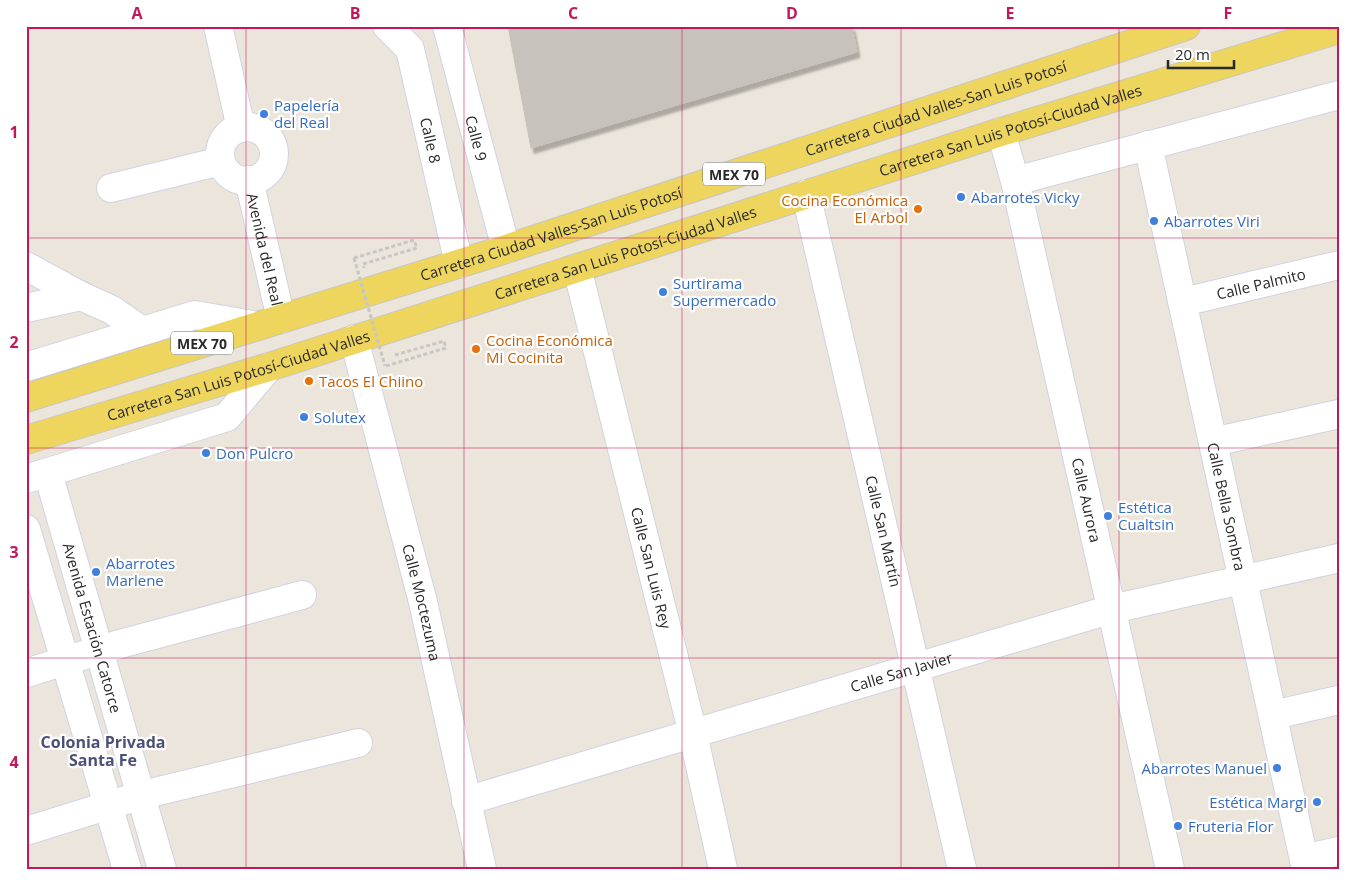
<svg xmlns="http://www.w3.org/2000/svg" width="1365" height="895" viewBox="0 0 1365 895" font-family="'Open Sans',sans-serif">
<style>
.building{fill:#c7c2bb;stroke:#c7c2b5;filter:url(#shadow)}
.lines{fill:none;stroke-linecap:round;stroke-linejoin:round}
.minor-casing{stroke:#d1d3e2;stroke-width:30}
.major-casing{stroke:#c7c7c7;stroke-width:30}
.path{stroke:#c7c7c7;stroke-width:3;stroke-dasharray:4 2.5;stroke-linecap:butt}
.minor{stroke:#fff;stroke-width:28}
.major{stroke:#eed55d;stroke-width:28}
.path-bridge{stroke:#c7c7c7;stroke-width:3;stroke-dasharray:4 2.5;stroke-linecap:butt}
.grid{fill:none;stroke:#c2185b;stroke-width:1;stroke-opacity:0.55}
.shop-dot{fill:#3f7fe0;stroke:#fff;stroke-width:2}
.food-dot{fill:#e8710a;stroke:#fff;stroke-width:2}
.labels{text-anchor:middle;dominant-baseline:central;stroke-width:4.5;stroke-linejoin:round;paint-order:stroke}
.shield{fill:#fff;stroke:#696969;stroke-width:1}
.shield-label{font-size:14px;font-weight:bold;fill:#292929}
.shop-label{font-size:15px;fill:#366cbe;stroke:#fff;text-anchor:start}
.street-label{font-size:15px;fill:#292929;stroke:#fff}
.food-label{font-size:15px;fill:#c56008;stroke:#fff;text-anchor:start}
.neighbourhood-label{font-size:16px;font-weight:bold;fill:#4b5079;stroke:#fff}
.neatline{fill:none;stroke:#c2185b;stroke-width:2}
.grid-label{font-size:16px;text-anchor:middle;font-weight:bold;fill:#c2185b}
</style>
<defs>
<filter id="shadow"><feDropShadow dx="3" dy="5.5" stdDeviation="1" flood-color="#0004"/></filter>
</defs>
<rect width="100%" height="100%" fill="#ece5db"/>
<!-- building -->
<path class="building" d="M508 26H852L857 52 531 148Z"/>
<g class="lines">
<!-- minor casing -->
<g class="minor-casing">
<g id="minor">
<path d="M218 26 241 128"/>
<path id="s1" d="M387 26 410 49 459 264"/>
<path id="s2" d="M447 26 506 249"/>
<circle cx="247" cy="154" r="27"/>
<path id="s3" d="M1001 132 1015 181 1170 869"/>
<path id="s4" d="M1148 145 1306 869"/>
<path id="s5" d="M249 180 281 319"/>
<path d="M1015 181 1339 95"/>
<path d="M111 188 221 161"/>
<path id="s6" d="M806 194 962 869"/>
<path d="M26 266 81 296"/>
<path id="s7" d="M577 268 693 734 723 869"/>
<path id="s8" d="M1183 302 1339 265"/>
<path d="M26 308 81 296 112 310 142 331"/>
<path id="s9" d="M354 339 423 602 482 869"/>
<path d="M26 367 195 315 257 326"/>
<path d="M1213 442 1339 414"/>
<path id="s10" d="M48 473 162 869"/>
<path d="M26 479 227 417 269 367"/>
<path d="M26 529 127 869"/>
<path d="M26 673 120 644 302 595"/>
<path d="M1273 715 1339 700"/>
<path id="s11" d="M466 801 1112 609 1339 558"/>
<path d="M26 831 142 795 358 743"/>
<path d="M1304 859 1339 851"/>
</g>
</g>
<!-- major casing -->
<g class="major-casing">
<g id="major">
<path id="s12" d="M26 398 506 249 1186 26"/>
<path id="s13" d="M26 440 269 367 1001 132 1339 29"/>
</g>
</g>
<!-- path -->
<path class="path" d="M354 258 414 240 417 248 363 264 364 268
M386 366 446 348 444 341 395 355"/>
<!-- minor -->
<use href="#minor" class="minor"/>
<!-- major -->
<use href="#major" class="major"/>
<!-- path-bridge -->
<path class="path-bridge" d="M354 258 385 366"/>
</g>
<!-- grid -->
<path class="grid" d="M246 26V869M464 26V869M682 26V869M901 26V869M1119 26V869M26 238H1339M26 448H1339M26 658H1339"/>
<!-- markers -->
<g class="shop-dot">
<circle cx="264" cy="114" r="5"/>
<circle cx="961" cy="197" r="5"/>
<circle cx="1154" cy="221" r="5"/>
<circle cx="663" cy="292" r="5"/>
<circle cx="304" cy="417" r="5"/>
<circle cx="206" cy="453" r="5"/>
<circle cx="1108" cy="516" r="5"/>
<circle cx="96" cy="572" r="5"/>
<circle cx="1277" cy="768" r="5"/>
<circle cx="1317" cy="802" r="5"/>
<circle cx="1178" cy="826" r="5"/>
</g>
<g class="food-dot">
<circle cx="918" cy="209" r="5"/>
<circle cx="476" cy="349" r="5"/>
<circle cx="309" cy="381" r="5"/>
</g>
<g class="labels">
<!-- shield labels -->
<g class="shield">
<rect x="703" y="162.5" width="62" height="23" rx="4"/>
<rect x="171" y="331.5" width="62" height="23" rx="4"/>
</g>
<g class="shield-label">
<text x="734" y="174">MEX 70</text>
<text x="202" y="343">MEX 70</text>
</g>
<!-- shop labels -->
<g class="shop-label">
<text x="274" y="105">Papelería<tspan x="274" dy="17">del Real</tspan></text>
<text x="971" y="197">Abarrotes Vicky</text>
<text x="1164" y="221">Abarrotes Viri</text>
<text x="673" y="283">Surtirama<tspan x="673" dy="17">Supermercado</tspan></text>
<text x="314" y="417">Solutex</text>
<text x="216" y="453">Don Pulcro</text>
<text x="1118" y="507">Estética<tspan x="1118" dy="17">Cualtsin</tspan></text>
<text x="106" y="563">Abarrotes<tspan x="106" dy="17">Marlene</tspan></text>
<text x="1267" y="768" text-anchor="end">Abarrotes Manuel</text>
<text x="1307" y="802" text-anchor="end">Estética Margi</text>
<text x="1188" y="826">Fruteria Flor</text>
</g>
<!-- street labels -->
<g class="street-label">
<text stroke="none"><textPath href="#s12" startOffset="955">Carretera Ciudad Valles-San Luis Potosí</textPath></text>
<text stroke="none"><textPath href="#s13" startOffset="1032">Carretera San Luis Potosí-Ciudad Valles</textPath></text>
<text stroke="none"><textPath href="#s2" startOffset="116">Calle 9</textPath></text>
<text stroke="none"><textPath href="#s1" startOffset="126">Calle 8</textPath></text>
<text stroke="none"><textPath href="#s12" startOffset="550">Carretera Ciudad Valles-San Luis Potosí</textPath></text>
<text stroke="none"><textPath href="#s5" startOffset="71">Avenida del Real</textPath></text>
<text stroke="none"><textPath href="#s13" startOffset="628">Carretera San Luis Potosí-Ciudad Valles</textPath></text>
<text stroke="none"><textPath href="#s8" startOffset="80">Calle Palmito</textPath></text>
<text stroke="none"><textPath href="#s13" startOffset="222">Carretera San Luis Potosí-Ciudad Valles</textPath></text>
<text stroke="none"><textPath href="#s3" startOffset="378">Calle Aurora</textPath></text>
<text stroke="none"><textPath href="#s4" startOffset="370">Calle Bella Sombra</textPath></text>
<text stroke="none"><textPath href="#s6" startOffset="346">Calle San Martín</textPath></text>
<text stroke="none"><textPath href="#s7" startOffset="309">Calle San Luis Rey</textPath></text>
<text stroke="none"><textPath href="#s9" startOffset="272">Calle Moctezuma</textPath></text>
<text stroke="none"><textPath href="#s10" startOffset="161">Avenida Estación Catorce</textPath></text>
<text stroke="none"><textPath href="#s11" startOffset="454">Calle San Javier</textPath></text>
</g>
<!-- food labels -->
<g class="food-label">
<text x="908" y="200" text-anchor="end">Cocina Económica<tspan x="908" dy="17">El Arbol</tspan></text>
<text x="486" y="340">Cocina Económica<tspan x="486" dy="17">Mi Cocinita</tspan></text>
<text x="319" y="381">Tacos El Chiino</text>
</g>
<!-- neighbourhood labels -->
<g class="neighbourhood-label">
<text x="103" y="742">Colonia Privada<tspan x="103" dy="18">Santa Fe</tspan></text>
</g>
</g>
<!-- border -->
<rect width="1365" height="895" fill="none" stroke="#ffffff" stroke-width="55"/>
<!-- scale -->
<path d="M1168 60v8h66v-8" fill="none" stroke="#292929" stroke-width="2.5"/>
<text x="1175" y="60" font-size="15" fill="#292929" stroke="#ffffff" stroke-width="4" paint-order="stroke">20 m</text>
<rect x="28" y="28" width="1310" height="840" class="neatline"/>
<g class="grid-label">
<text x="137" y="19">A</text>
<text x="355" y="19">B</text>
<text x="573" y="19">C</text>
<text x="792" y="19">D</text>
<text x="1010" y="19">E</text>
<text x="1228" y="19">F</text>
<text x="14" y="138">1</text>
<text x="14" y="348">2</text>
<text x="14" y="558">3</text>
<text x="14" y="768">4</text>
</g>
</svg>
